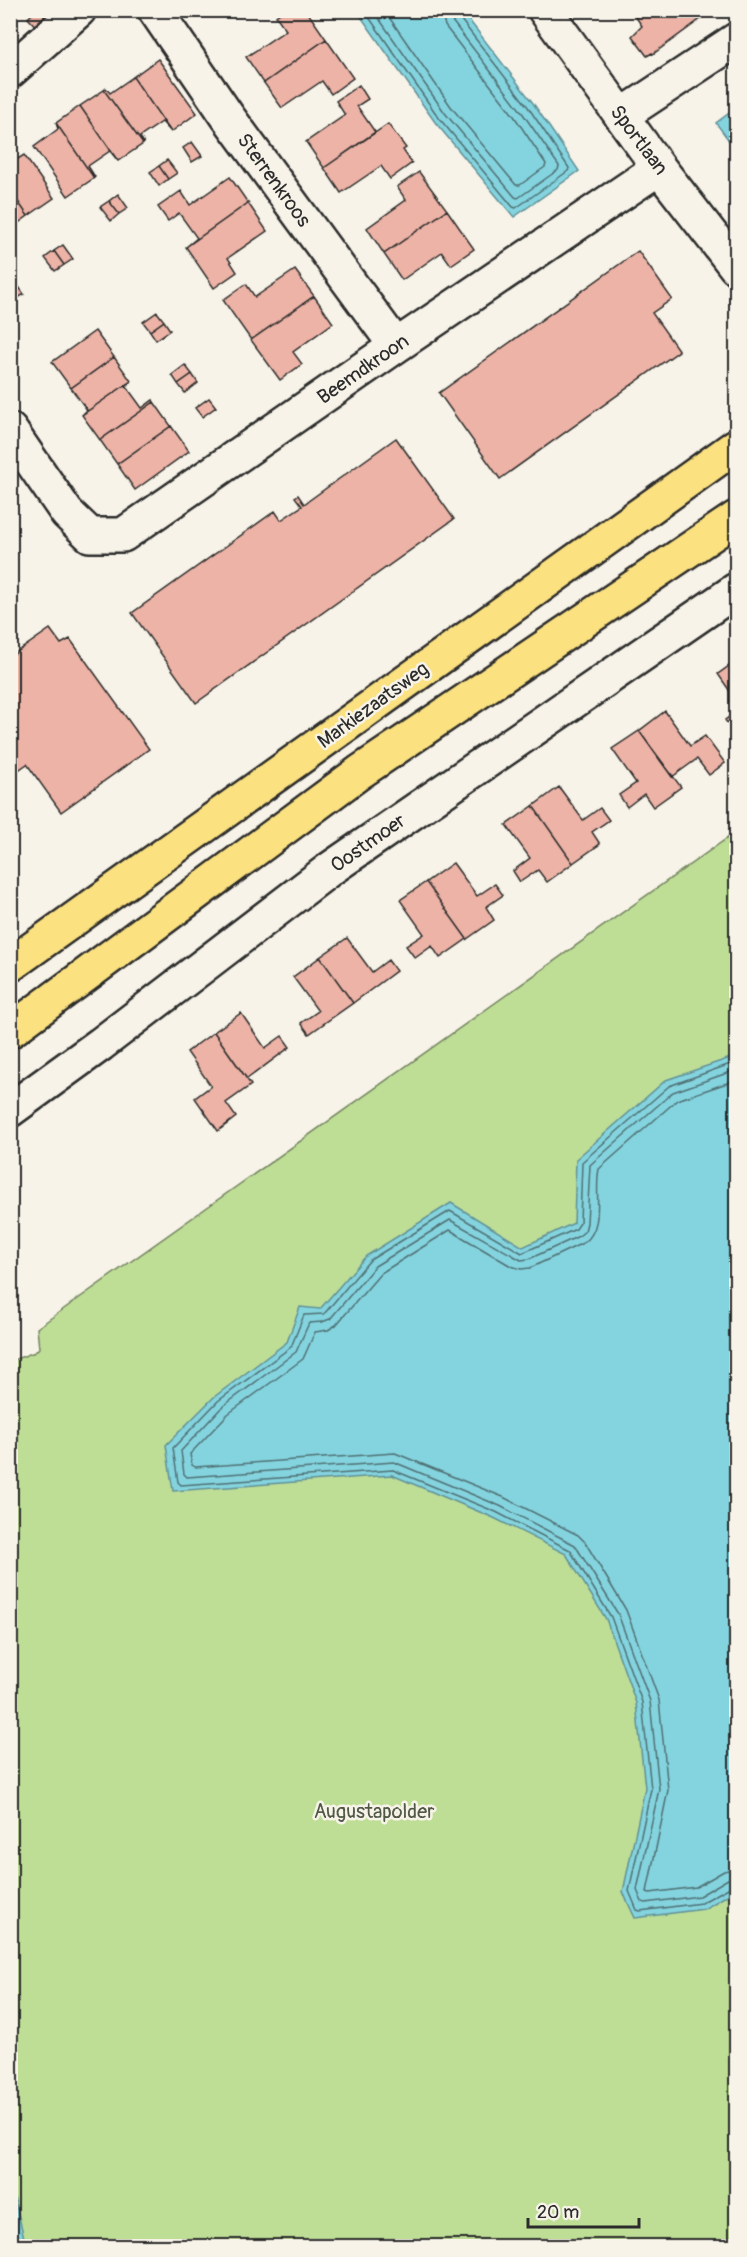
<svg xmlns="http://www.w3.org/2000/svg" width="747" height="2257" viewBox="0 0 747 2257" font-family="Pangolin,sans-serif">
<style>
.green{fill:#bede96;stroke:#748460;stroke-width:1.5}
.water{fill:#84d4df;stroke:#609097;stroke-width:1.5}
.lines{fill:none;stroke-linecap:round;stroke-linejoin:round}
.shore{stroke:#4f6f73;stroke-width:1.5}
.building{fill:#edb3a6;stroke:#2b2b2b;stroke-width:1.5}
.minor-casing{stroke:#2b2b2b;stroke-width:38}
.major-casing{stroke:#2b2b2b;stroke-width:38}
.minor{stroke:#f7f3e8;stroke-width:33}
.major{stroke:#fbe180;stroke-width:33}
.labels{text-anchor:middle;dominant-baseline:central;stroke-width:5;stroke-linejoin:round;paint-order:stroke}
.street-label{font-size:20px;fill:#2b2b2b;stroke:#f7f3e8}
.park-label{font-size:20px;fill:#505846;stroke:#f7f3e8}
</style>
<rect width="100%" height="100%" fill="#f7f3e8"/>
<filter id="ink" filterUnits="userSpaceOnUse"><feTurbulence type="fractalNoise" baseFrequency=".0167" numOctaves="2"/><feDisplacementMap in="SourceGraphic" scale="12" xChannelSelector="R" yChannelSelector="G"/><feConvolveMatrix kernelMatrix="1 2 1 2 8 2 1 2 1" color-interpolation-filters="sRGB"/></filter>
<g filter="url(#ink)">
<!-- green -->
<path class="green" d="M736 832V2246H11L10 1361 35 1352 39 1348 37 1328Z"/>
<!-- water -->
<path class="water" d="M357 11H462L533 103 579 171 514 217 435 122Z
M736 108V150L716 123Z
M736 1056V1890L704 1909 635 1918 623 1892 645 1788 636 1703 606 1619 566 1554 494 1518 392 1475 173 1491 166 1445 214 1397 287 1342 300 1307 320 1309 366 1256 451 1203 523 1247 574 1223 576 1159 666 1080Z
M11 2184 26 2246H11Z"/>
<g class="lines">
<!-- shore -->
<path class="shore" d="M364 10 439 118 513 207 516 208 568 171 569 168 528 107 458 16 457 10
M373 10 445 113 515 197 518 198 558 170 559 166 521 111 452 21 450 10
M384 10 452 108 516 185H520L545 167 546 164 514 116 445 26 441 10
M736 1062 669 1086 582 1162 580 1223 576 1229 522 1253 450 1211 370 1260 324 1314 304 1315 291 1347 218 1401 173 1448 178 1482 181 1485 393 1470 496 1512 570 1550 611 1617 642 1702 651 1789 629 1891 637 1910 640 1911 701 1903 732 1886 736 1885
M736 1070 673 1092 590 1165 587 1223 585 1231 579 1236 529 1259 521 1260 450 1220 375 1266 330 1319 322 1322 309 1323 296 1352 222 1407 181 1451 184 1474 187 1477 394 1462 500 1506 575 1545 618 1614 650 1701 659 1789 637 1890 642 1902 645 1903 699 1896 728 1879 736 1877
M736 1080 677 1100 599 1169C594 1192 605 1226 585 1242L530 1268 521 1269 511 1266 450 1230 381 1273 336 1325 328 1330 315 1332 303 1359 228 1414 190 1454 192 1465 195 1467 395 1453 503 1497 578 1535 585 1542 626 1610 659 1700 668 1790 647 1892 650 1893 696 1887 724 1871 736 1868"/>
</g>
<!-- building -->
<path class="building" d="M36 10H58L39 30 28 18Z
M284 10H306L326 39 264 83 246 57 286 30 276 16Z
M631 10H696L702 18 653 54 652 53 647 56 632 36 642 26Z
M326 39 353 78 331 94 322 81 282 108 264 83Z
M158 59 197 113 171 132 133 77Z
M133 77 171 132 162 122 140 137 144 143 143 144 104 90 106 88 110 93Z
M359 85 368 99 357 106 375 132 324 168 306 142 345 115 336 101Z
M104 90 143 144 118 161 80 106Z
M80 106 118 161 110 151 88 166 95 177 94 178 56 123Z
M56 123 94 178 68 196 34 147 58 129Z
M388 124 406 148 403 150 412 163 390 179 381 166 341 193 324 168Z
M192 142 202 156 192 162 183 148Z
M24 155 54 198 28 216 10 190V164Z
M167 160 177 173 168 179 159 166Z
M159 166 168 179 159 186 150 172Z
M419 172 447 210 384 254 367 228 406 200 397 187Z
M230 177 248 203 186 247 197 238 179 213 168 221 158 207 181 191 190 205Z
M10 190 28 216 10 229Z
M118 194 128 208 119 214 109 201Z
M109 201 119 214 111 221 100 207Z
M248 203 267 231 228 258 237 272 214 288 186 247Z
M447 210 474 249 451 265 442 252 402 280 384 254Z
M63 245 73 259 64 265 54 251Z
M54 251 64 265 55 271 45 258Z
M638 251 672 299 652 313 679 351 500 479 439 393Z
M295 270 314 296 251 340 223 300 246 284 255 297Z
M14 280 24 294 15 300 10 294V283Z
M314 296 333 323 293 352 302 364 280 380 251 340Z
M157 312 164 321 150 331 143 322Z
M164 321 170 330 156 340 150 331Z
M95 331 114 357 71 388 52 362Z
M114 357 131 381 82 415 87 410 71 388Z
M185 365 192 374 178 384 172 375Z
M192 374 198 383 185 393 178 384Z
M131 381 126 386 142 408 153 400 154 402 100 440 82 415Z
M209 398 216 407 202 417 195 408Z
M154 402 171 426 117 464 100 440Z
M171 426 189 451 135 490 117 464Z
M396 438 454 519 196 703 132 613 275 511 281 520 302 506 295 497 298 495 304 504Z
M50 629 61 644 70 639 149 749 61 812 27 764 10 776V657Z
M736 661V700L718 674Z
M665 711 690 746 705 736 725 763 709 775 697 759 672 777 639 731Z
M736 712V729L733 732 725 720Z
M639 731 681 787 653 807 644 794 627 807 619 795 636 783 612 749Z
M559 787 583 820 600 808 609 820 592 832 600 844 573 863 533 806Z
M533 806 573 863 547 882 538 870 520 882 513 871 530 858 506 825Z
M453 863 477 896 495 884 503 895 486 907 494 920 467 939 426 882Z
M426 882 467 939 440 958 432 946 415 958 406 946 424 934 400 900Z
M347 938 372 972 388 960 396 971 353 1003 320 957Z
M320 957 353 1003 309 1034 301 1023 318 1011 293 977Z
M241 1013 265 1048 282 1036 290 1047 247 1079 214 1032Z
M214 1032 251 1085 226 1103 236 1117 218 1131 195 1098 211 1086 187 1052Z"/>
<g class="lines">
<!-- minor casing -->
<g class="minor-casing">
<path id="minor" d="M155 10 228 117 396 346
M545 10 659 168 736 267
M10 71 79 10
M621 116 736 40
M10 430 67 513 90 535H123L396 346 659 168
M10 1110 101 1044 330 869 736 590"/>
</g>
<!-- major casing -->
<g class="major-casing">
<path id="major" d="M10 965 736 446
M10 1031 360 772 736 518"/>
</g>
<!-- minor -->
<use href="#minor" class="minor"/>
<!-- major -->
<use href="#major" class="major"/>
</g>
</g>
<g class="labels">
<!-- street labels -->
<g class="street-label">
<text transform="translate(639 140) rotate(53)">Sportlaan</text>
<text transform="translate(274 180) rotate(54)">Sterrenkroos</text>
<text transform="translate(363 369) rotate(-35)">Beemdkroon</text>
<text transform="translate(373 705) rotate(-36)">Markiezaatsweg</text>
<text transform="translate(368 843) rotate(-35)">Oostmoer</text>
</g>
<!-- park labels -->
<g class="park-label">
<text x="374" y="1811">Augustapolder</text>
</g>
</g>
<!-- margin -->
<rect width="747" height="2257" fill="none" stroke="#f7f3e8" stroke-width="36"/>
<rect x="18" y="18" width="711" height="2221" fill="none" stroke="#2b2b2b" stroke-width="2" filter="url(#ink)"/>
<!-- scale -->
<path d="M528 2218v9h111v-9" fill="none" stroke="#2b2b2b" stroke-width="3"/>
<text x="537" y="2218" font-size="18" fill="#2b2b2b" stroke="#f7f3e8" stroke-width="4.5" paint-order="stroke">20 m</text>
</svg>
